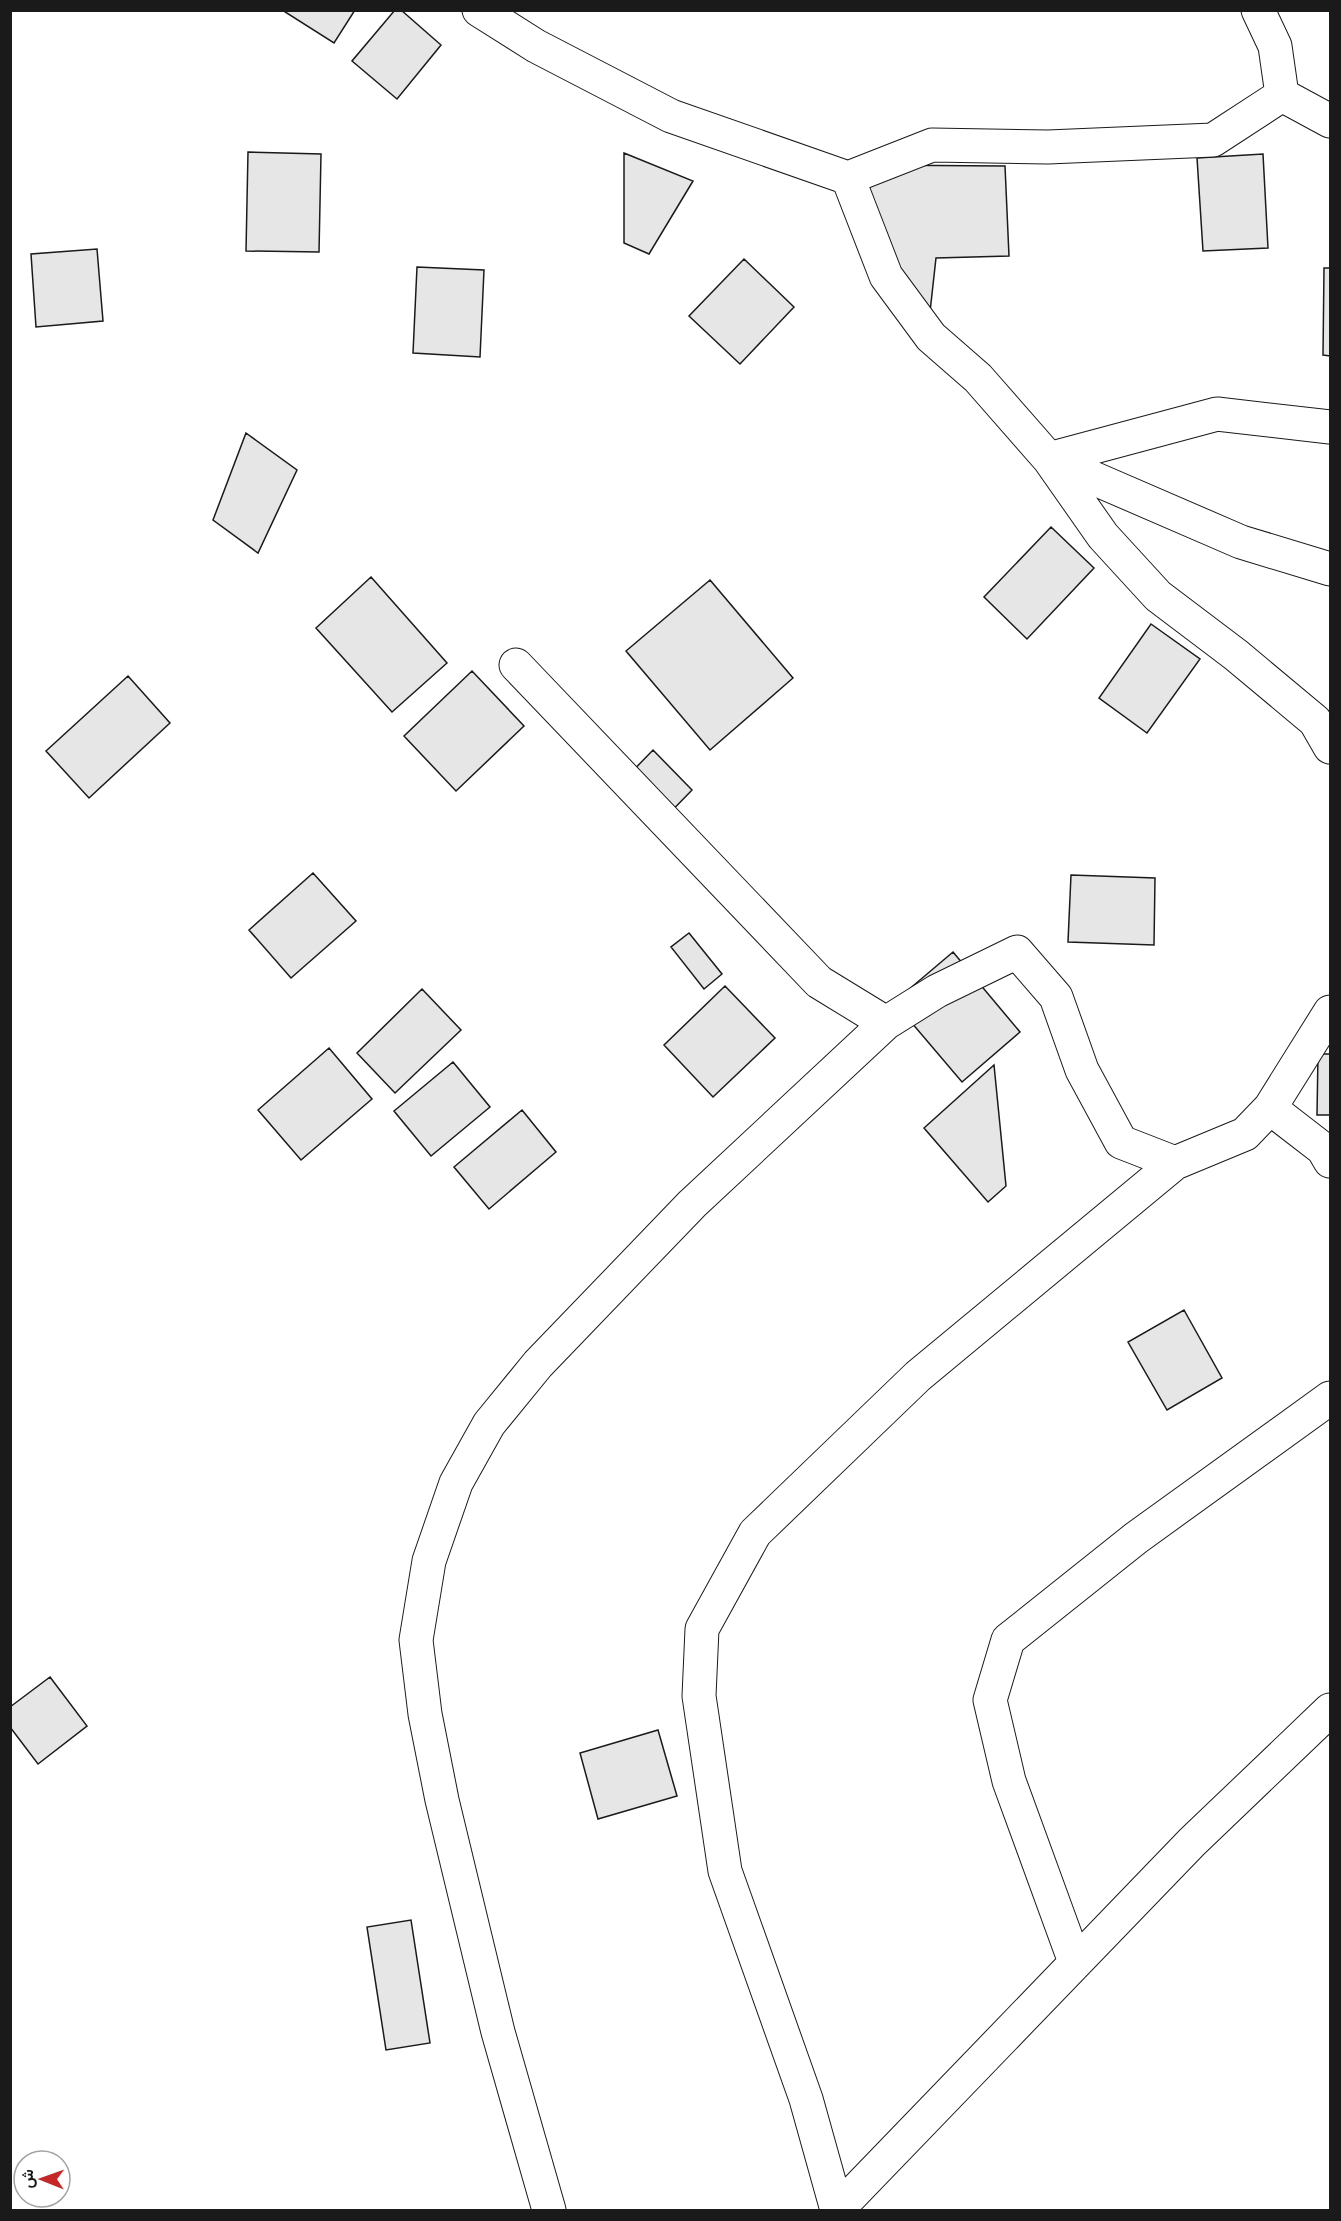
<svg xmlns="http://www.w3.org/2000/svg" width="1341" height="2221" viewBox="0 0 1341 2221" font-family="Quicksand,Vazirmatn,sans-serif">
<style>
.building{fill:#e6e6e6;stroke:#1a1a1a;stroke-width:1.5}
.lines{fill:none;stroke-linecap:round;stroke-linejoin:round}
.street-casing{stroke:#1a1a1a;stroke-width:35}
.street{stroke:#fff;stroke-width:33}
</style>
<rect width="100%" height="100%" fill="#fff"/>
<!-- building -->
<path class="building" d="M282 10H355L334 43Z
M395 10H401L441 45 397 99 352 61Z
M248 152 321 154 319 252 246 251Z
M624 153 693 181 649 254 624 243Z
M1263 154 1268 248 1203 251 1197 158Z
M867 165 1005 166 1009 256 936 258 929 321 867 245Z
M97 249 103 321 36 327 31 254Z
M744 259 794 307 740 364 689 316Z
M417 267 484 270 480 357 413 353Z
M1324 268H1330V356L1323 355Z
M246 433 297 470 258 553 213 520Z
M1051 527 1094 568 1027 639 984 597Z
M371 577 447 663 392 712 316 628Z
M710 580 793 678 710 750 626 651Z
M1151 624 1200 659 1147 733 1099 698Z
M472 671 524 726 456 791 404 736Z
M128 676 170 723 89 798 46 751Z
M653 750 692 790 660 823 621 783Z
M313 873 356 921 291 978 249 930Z
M1071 875 1155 878 1154 945 1068 942Z
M689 933 722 974 704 989 671 947Z
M953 952 1020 1032 962 1082 894 1002Z
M725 986 775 1038 713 1097 664 1045Z
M422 989 461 1030 395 1093 357 1053Z
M329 1048 372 1099 301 1160 258 1110Z
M1318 1054H1330V1115H1317Z
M453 1062 490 1107 431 1156 394 1111Z
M994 1065 1006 1186 988 1202 924 1128Z
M522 1110 556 1152 489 1209 454 1167Z
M1184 1310 1222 1378 1167 1410 1128 1342Z
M50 1677 87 1726 38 1764 10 1727V1707Z
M658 1730 677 1796 598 1819 580 1753Z
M411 1920 430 2043 386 2050 367 1927Z"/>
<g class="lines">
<!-- street casing -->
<g class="street-casing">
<path id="street" d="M479 10 536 46 671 116 848 178 932 145 1048 147 1213 140 1282 95 1330 121
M1258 10 1275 46 1282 95
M848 178 886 276 931 337 978 378 1049 459 1103 536 1158 596 1236 655 1315 721 1330 747
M1049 459 1241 542 1330 569
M1049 459 1217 414 1330 427
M516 665 819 982 886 1023
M1270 1108 1323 1149 1330 1161
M1075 1962 1009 1781 990 1700 1008 1640 1136 1538 1330 1398
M549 2210 498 2032 442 1800 425 1714 416 1640 429 1561 456 1483 489 1424 538 1364 692 1204 886 1023 937 991 1017 952 1056 997 1082 1070 1121 1142 1175 1163
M837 2210 806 2099 725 1871 699 1696 702 1629 755 1533 918 1376 1175 1163 1245 1134 1270 1108 1330 1012
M837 2210 1192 1842 1330 1710"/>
</g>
<!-- street -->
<use href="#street" class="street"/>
</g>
<!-- border -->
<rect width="1341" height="2221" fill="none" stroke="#1a1a1a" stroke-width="24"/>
<!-- north arrow -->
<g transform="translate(42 2179) rotate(271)"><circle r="28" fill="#ffffff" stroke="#a3a3a3" stroke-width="1.5"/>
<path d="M0-4.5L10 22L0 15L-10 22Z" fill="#c62828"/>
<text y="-9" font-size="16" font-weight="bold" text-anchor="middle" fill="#1a1a1a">ش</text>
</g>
</svg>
